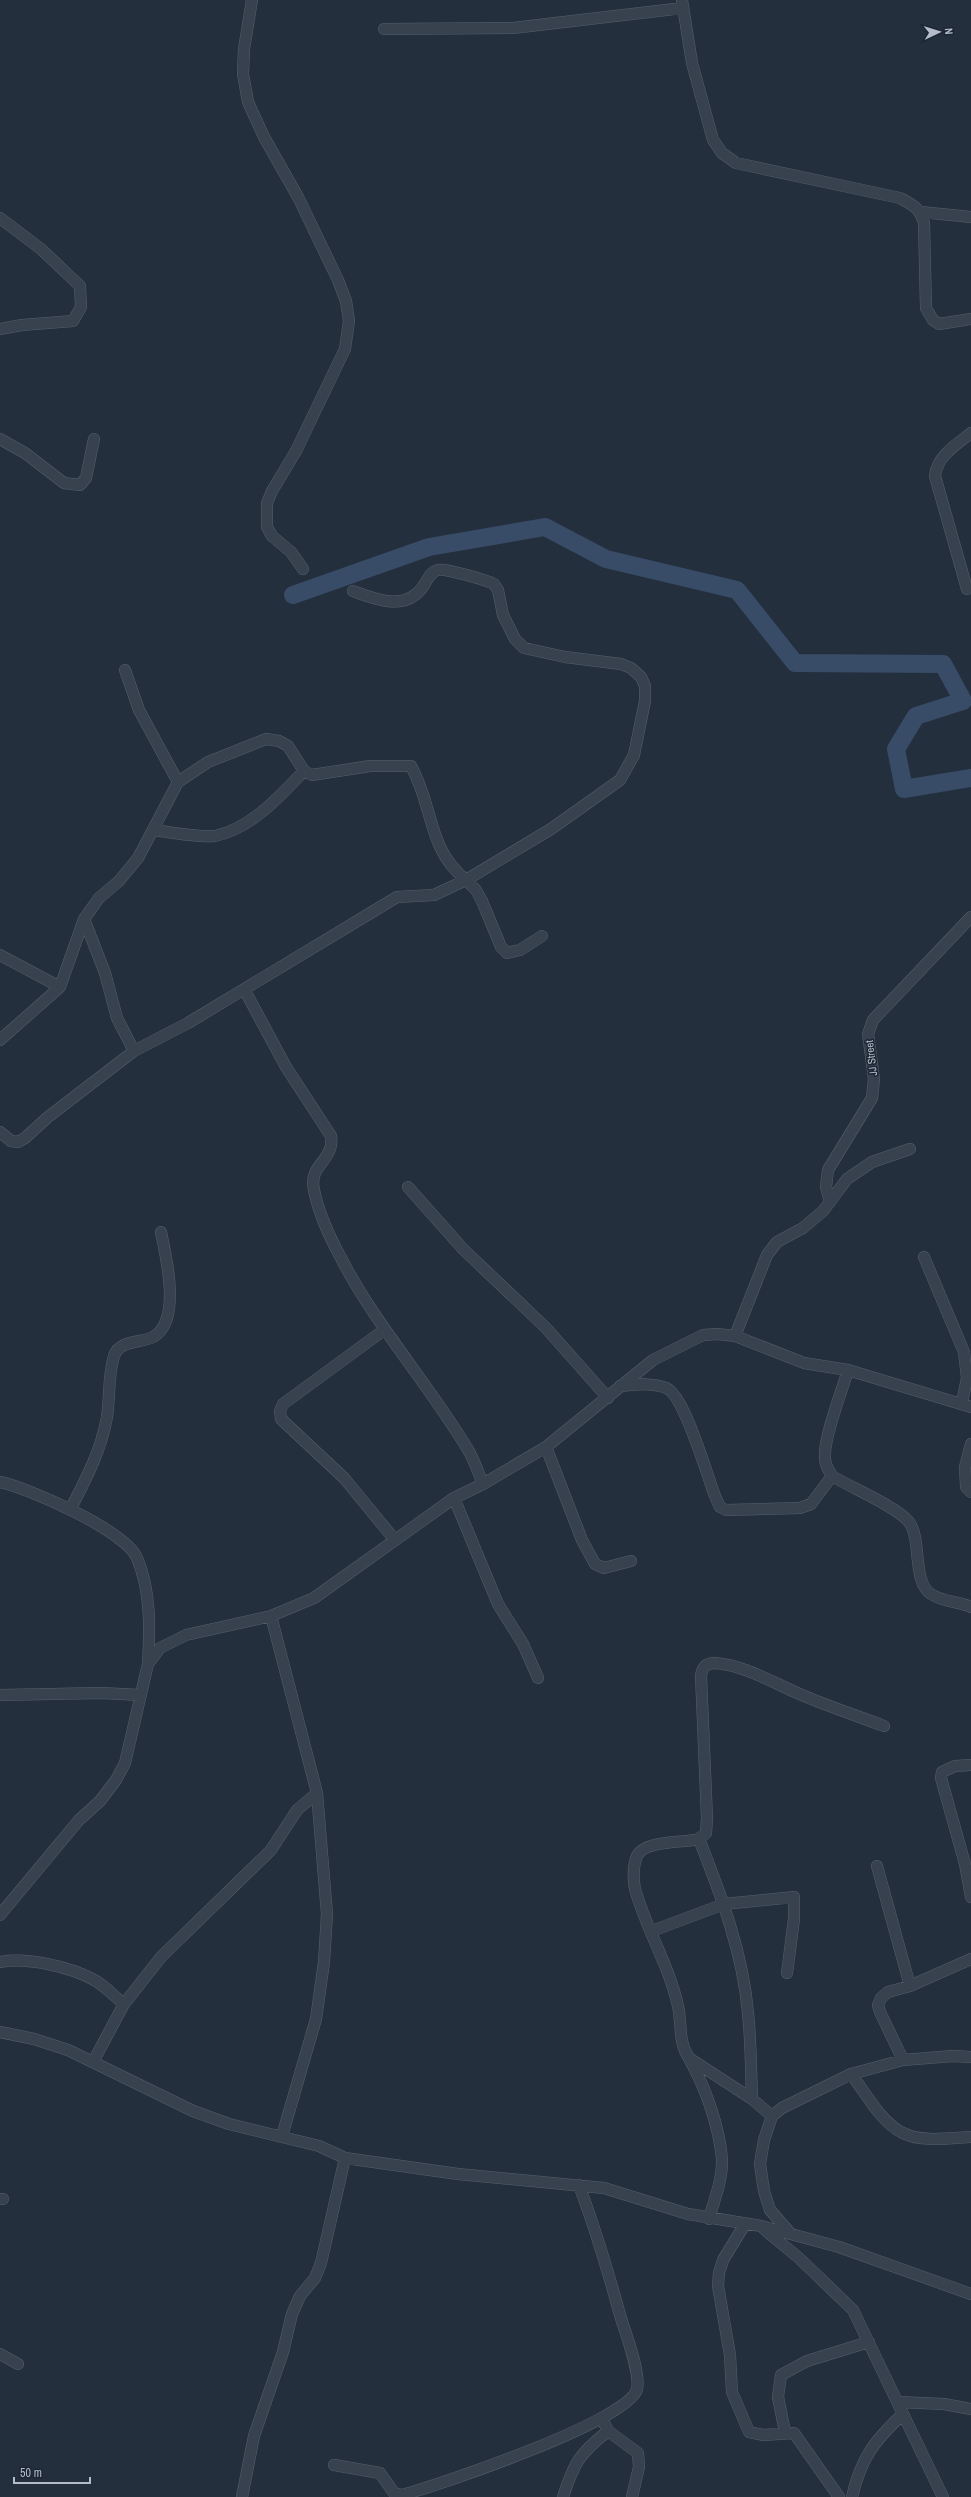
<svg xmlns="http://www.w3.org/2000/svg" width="971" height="2497" viewBox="0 0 971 2497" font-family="'Archivo Narrow',sans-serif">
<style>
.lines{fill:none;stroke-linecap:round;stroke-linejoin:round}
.river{stroke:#394c67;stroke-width:18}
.street-casing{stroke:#565f6c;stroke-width:12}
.street{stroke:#38414e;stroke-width:11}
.labels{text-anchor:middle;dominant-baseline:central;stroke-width:3;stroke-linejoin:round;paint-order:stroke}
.street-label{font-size:11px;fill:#b4bcc9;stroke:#1d2633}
</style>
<rect width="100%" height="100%" fill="#242f3e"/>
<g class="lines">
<!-- river -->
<path class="river" d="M293 595 429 547 545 527 606 559 737 590 795 663 943 664 963 701 916 716 896 749 904 789 971 778"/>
<!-- street casing -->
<g class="street-casing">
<path id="street" d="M252 0 244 49 243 74 248 102 264 137 298 197 338 280 346 301 349 321 345 349 296 451 272 491 267 503V527L272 536 291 552 303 569
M682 0 692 63 713 140 722 153 736 163 900 198C913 205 920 208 924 223L926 308 933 320 939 324 971 319
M384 29 513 28 683 8
M921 212 971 217
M0 218 41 249 80 286 81 307 73 321 22 325 0 329
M0 439 25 453 64 483 80 485 86 478 94 439
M967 589 935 476C937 456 957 444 971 433
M125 670 139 710 178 782
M154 830C168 832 202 838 215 836 252 828 280 796 304 771
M84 919 105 973 117 1018 134 1051
M0 955 60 987
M244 989 286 1067 331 1136C335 1161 308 1164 314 1190 319 1215 329 1236 341 1258 376 1326 428 1383 467 1448 474 1459 478 1472 483 1484
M0 1040 60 987 84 919 99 898 119 881 138 858 178 782 208 762 266 739 279 741 288 746 304 771 312 775 370 766H411C434 807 427 849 466 880L551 829 620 780 634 755 645 701V686L641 677 631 668 621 664 565 657 524 648 515 639 503 615 498 590 494 584C486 580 445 568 438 570 430 572 428 579 424 585 407 612 377 600 353 591
M0 1132 11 1141 18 1142 25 1138 48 1117 134 1051 188 1023 397 897 434 895 466 880 476 890 482 901 501 947 507 953 520 950 542 936
M408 1187 463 1249 546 1328 608 1398
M830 1202 826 1187 828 1170 872 1098 874 1079 868 1034 873 1020 971 917
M924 1257 964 1352 967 1378 962 1403
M384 1330 283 1404 280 1411 281 1419 344 1478 395 1540
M735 1336 767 1255 777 1242 803 1228 823 1211 847 1179 872 1162 910 1149
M848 1370C842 1391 825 1434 825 1454 824 1463 828 1469 832 1476 850 1487 897 1507 909 1522 922 1539 912 1582 931 1594 942 1602 958 1601 971 1607
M620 1386C635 1385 652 1382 666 1388 684 1394 707 1475 715 1496L720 1507 726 1510 800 1508 811 1504 832 1476
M971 1444 965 1467 966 1487 971 1492
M546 1447 582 1540 595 1564 604 1568 631 1561
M0 1482C29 1488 126 1531 137 1558 151 1591 150 1629 148 1664
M454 1498 498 1604 523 1644 538 1678
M70 1510C86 1479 101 1451 107 1417 110 1397 108 1375 114 1356 119 1340 141 1343 153 1337 182 1321 166 1257 161 1232
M271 1616 317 1793 327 1914 324 1962 316 2019 282 2136
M0 1695 101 1693 141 1695
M971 1765 955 1766 942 1772 941 1778 965 1864 971 1897
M699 1839C721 1895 743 1953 748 2013 751 2041 751 2070 752 2099
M877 1866 910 1986
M0 1915 79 1820 100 1801 116 1780 125 1763 148 1664 160 1648 186 1635 271 1616 314 1598 454 1498 483 1484 546 1447 653 1360 703 1335 717 1334 735 1336 804 1363 848 1370 971 1407
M652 1931 724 1904 794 1897V1919L787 1973
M0 1962C27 1957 72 1967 96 1981 106 1987 115 1997 124 2004
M0 2032 34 2039 68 2050 193 2111 229 2124 319 2146 345 2158 458 2174 604 2188 688 2214 761 2226 839 2247 971 2294
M690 2060C706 2089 719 2126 722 2159 723 2179 714 2200 709 2219
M903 2060 880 2012 878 2005 881 1998 888 1992 910 1986 971 1959
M93 2062 124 2004 161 1957 271 1850 297 1810 317 1793
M851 2074C865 2092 880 2121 901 2132 920 2143 950 2138 971 2137
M772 2116 752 2099 689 2058C678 2042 682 2024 678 2006 669 1965 646 1929 635 1889 633 1879 633 1865 637 1856 644 1840 684 1843 699 1839L706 1833 707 1818 701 1676C702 1668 705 1663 715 1663 743 1665 770 1681 795 1692 824 1705 855 1715 884 1726
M0 2199H3
M745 2224 723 2260 719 2273 718 2286 730 2355 732 2392 749 2432 764 2435 794 2433 839 2497
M764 2229 799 2258 853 2310 943 2497
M791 2234 770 2210 764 2191 760 2164 764 2140 772 2116 782 2108 851 2074 903 2060 953 2056 971 2057
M0 2354 18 2364
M899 2402 944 2404 971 2409
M602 2419 608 2431 638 2453 639 2467 632 2497
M785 2432 778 2397 781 2375 807 2361 869 2342
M334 2465 380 2473 394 2493 402 2495C439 2485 629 2421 637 2389 641 2373 625 2332 620 2315 608 2271 595 2228 579 2185
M242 2497 254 2436 283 2352 292 2314 300 2296 315 2278 321 2263 345 2158
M563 2497C574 2463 579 2454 608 2431
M852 2497C861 2458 874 2441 903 2414"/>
</g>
<!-- street -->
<use href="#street" class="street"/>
</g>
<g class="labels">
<!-- street labels -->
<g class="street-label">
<text transform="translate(871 1058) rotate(-97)">JJ Street</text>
</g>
</g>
<!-- north arrow -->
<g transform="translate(939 32) rotate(86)" stroke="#1d2633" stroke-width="3" paint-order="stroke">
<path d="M0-3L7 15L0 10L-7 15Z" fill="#b4bcc9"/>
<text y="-6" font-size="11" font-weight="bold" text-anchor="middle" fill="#b4bcc9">N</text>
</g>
<!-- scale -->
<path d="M14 2477v6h76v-6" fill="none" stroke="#b4bcc9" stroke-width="2"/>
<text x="20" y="2477" font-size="12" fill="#b4bcc9" stroke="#1d2633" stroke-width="3" paint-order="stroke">50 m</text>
</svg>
